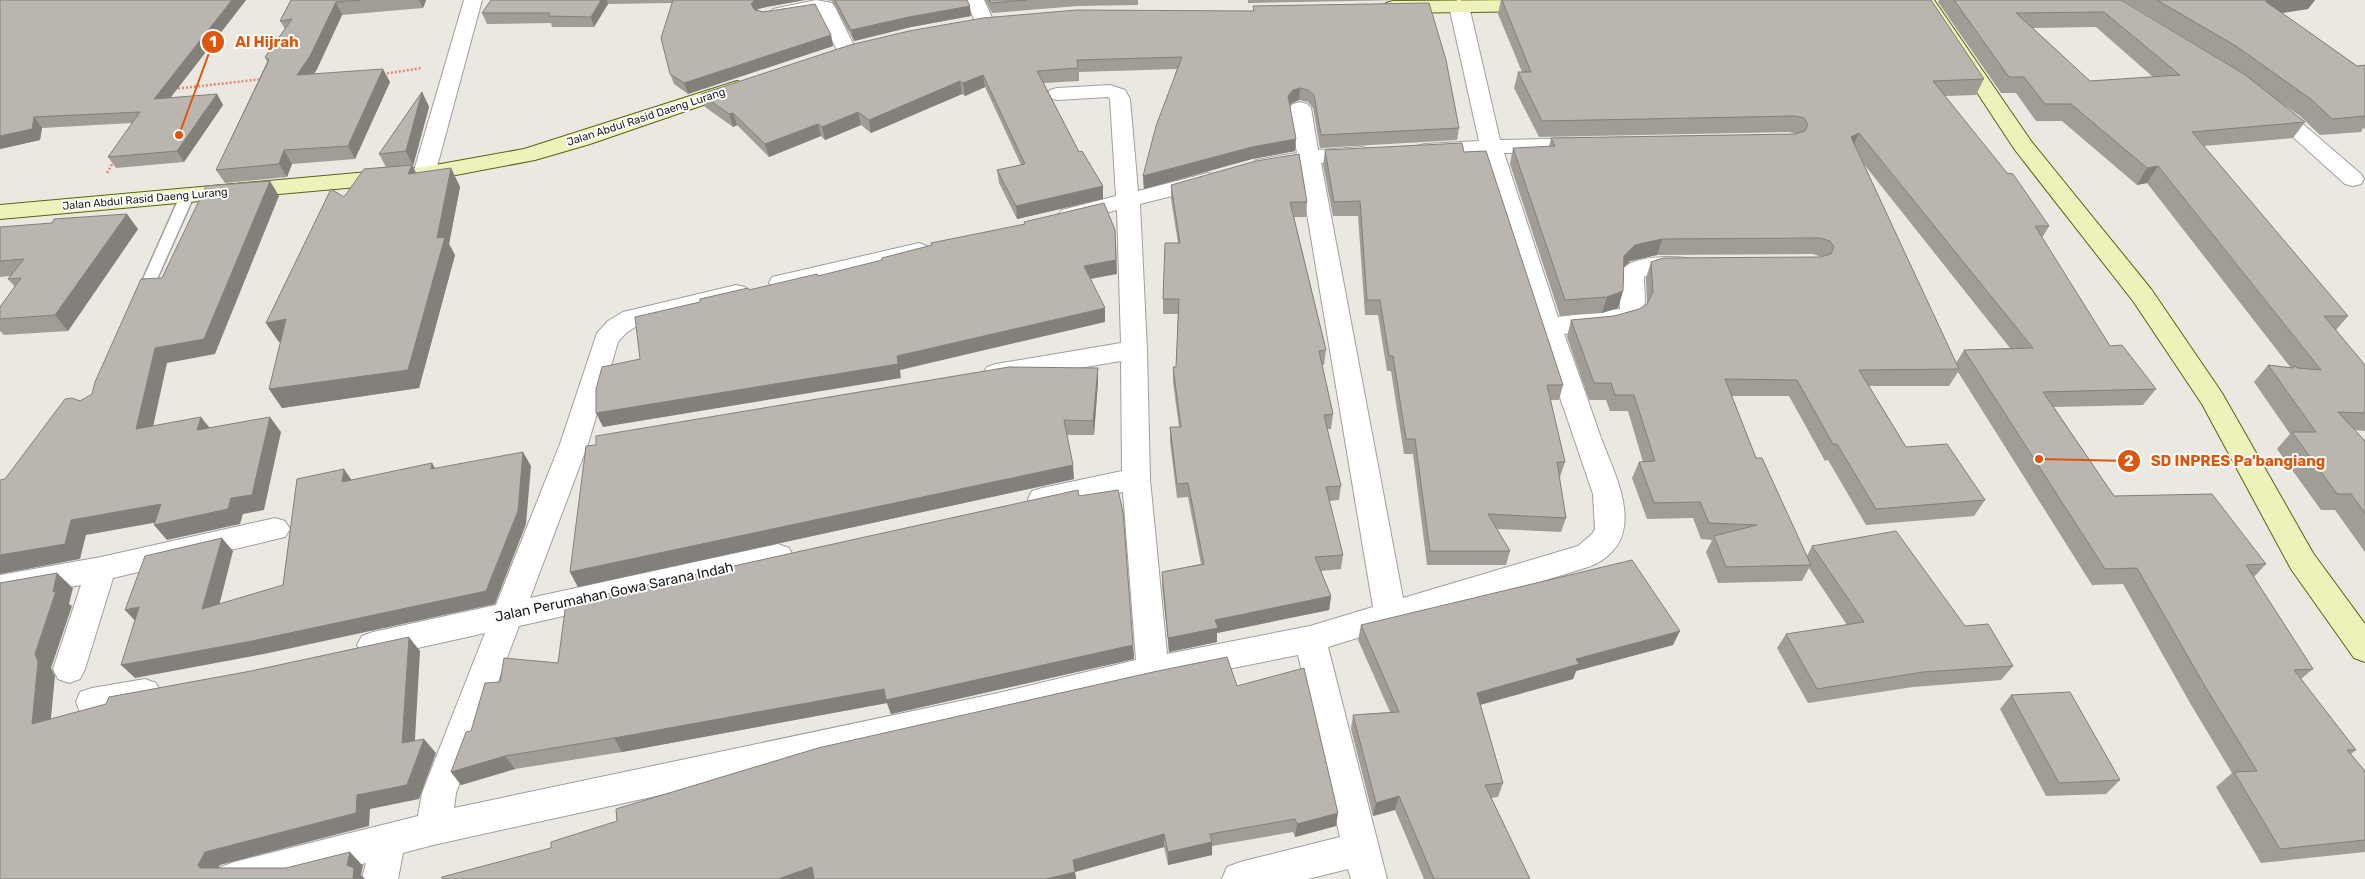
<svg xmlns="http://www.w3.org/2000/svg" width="2365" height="879" viewBox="0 0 2365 879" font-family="Rubik,sans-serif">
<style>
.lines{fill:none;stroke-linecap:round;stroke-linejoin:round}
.lane-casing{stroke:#9f9f9f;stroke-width:3}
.street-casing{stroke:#9f9f9f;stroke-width:2}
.secondary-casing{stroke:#596410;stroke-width:2}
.path{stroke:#e98475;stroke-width:2.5;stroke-dasharray:2 2;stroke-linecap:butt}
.lane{fill:#fff;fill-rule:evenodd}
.street{fill:#fff;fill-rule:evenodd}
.secondary{fill:#edf1ba;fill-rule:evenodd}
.wall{fill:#a19c96;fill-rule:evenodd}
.shaded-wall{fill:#837f7a}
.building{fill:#bbb5af;stroke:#837f7a;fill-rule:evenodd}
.labels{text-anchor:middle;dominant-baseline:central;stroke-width:4;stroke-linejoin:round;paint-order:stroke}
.far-street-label{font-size:11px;fill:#1b1b1b;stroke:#fff}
.street-label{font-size:14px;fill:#1b1b1b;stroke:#fff}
.leader{fill:none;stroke:#de560d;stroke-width:2}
.callout-dot{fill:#de560d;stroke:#fff;stroke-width:2}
.mark-label{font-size:15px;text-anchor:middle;font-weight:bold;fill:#fff}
.callout-label{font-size:15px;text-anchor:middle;font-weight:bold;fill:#de560d;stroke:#fff;stroke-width:4;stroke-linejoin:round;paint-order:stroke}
</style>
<rect width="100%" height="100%" fill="#ebe8e2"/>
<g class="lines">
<!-- lane casing -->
<g class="lane-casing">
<path id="lane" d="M187 192 194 196 149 297 147 300H137L135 297 180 196Z"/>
</g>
<!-- street casing -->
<g class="street-casing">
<path id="street" d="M464 0H482L435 174 432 179 424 181 416 179 413 174Z
M816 0 832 3 835 7 856 50 853 54 846 56 839 54 818 12 780 19 773 17 770 13 773 9Z
M966 0H984L994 22 991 26 984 28 977 26Z
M1459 0 1466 2 1469 6 1500 140 1586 138 1594 140 1597 145 1594 150 1586 152 1504 153 1558 317 1620 309C1620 299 1617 285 1620 274 1625 254 1680 255 1696 260L1699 265 1696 270C1679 275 1660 268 1644 277 1644 297 1650 313 1632 325L1564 334C1577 369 1589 403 1601 438 1611 465 1628 497 1624 526 1622 546 1606 561 1588 567L1328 647 1387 879H1351L1348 869 1308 879H1222L1227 867 1240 862 1340 837 1298 655 1153 684 998 721 433 845 403 853 398 879H362L366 863 301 879H216L221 867 234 862 418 816 422 793 485 633 373 658 362 654 357 645 362 636 373 632 496 605 560 444 597 333 608 321 623 312 736 285 745 287 748 293 745 299 640 324 626 333 618 342 588 444 530 598 778 544 789 548 793 556 789 564 778 568 519 626 456 793 454 808 998 693 1136 660 1123 492 1042 510 1032 507 1028 499 1032 491 1042 488 1122 471 1121 361 996 382 987 379 983 373 987 367 996 364 1121 343 1117 210 1070 222 1062 220 1058 215 1062 210 1116 196 1110 99 1108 97 1057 100 1050 98 1047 94 1050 90 1057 88 1110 85 1125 90 1130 99 1138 191 1208 173 1216 175 1219 180 1216 185 1140 204 1147 350 1150 479 1167 654 1310 626 1373 607 1299 166 1264 172 1256 170 1253 165 1256 160 1297 153 1289 108 1293 104 1300 102 1307 104 1311 108 1318 150 1362 147 1370 149 1373 154 1370 159 1321 163 1403 598 1578 546 1592 534 1595 529 1593 494 1536 327 1482 154 1425 158 1417 156 1414 151 1417 146 1425 144 1479 141 1449 6 1452 2Z
M2269 99 2276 101 2361 174 2364 179 2361 184 2353 186 2345 184 2262 109 2258 105 2262 101Z
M919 243 927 246 931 251 927 256 781 291 772 289 769 283 772 277 781 275Z
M275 518 285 521 290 529 285 537 113 578 85 669 80 679 69 683 58 679 53 669 81 585 0 599V575L101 557Z
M145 679 156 683 161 693 156 703 145 707 92 716 80 712 76 702 80 692 92 688Z"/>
</g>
<!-- secondary casing -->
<g class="secondary-casing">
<path id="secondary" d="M1541 0 1548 5 1545 9 1538 11 1393 13 1386 11 1383 7 1386 3 1393 1Z
M1916 0H1934L2031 141 2151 289 2222 393 2313 553 2365 624V662L2354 658 2291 569 2202 404 2133 301 2015 150Z
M737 81 744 83 747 87 744 91 590 144 535 160 424 181 0 219V205L424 167 524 149Z"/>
</g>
<!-- path -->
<path class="path" d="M383 74 422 68
M174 89 263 79
M107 173 114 161"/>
<!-- lane -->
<use href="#lane" class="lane"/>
<!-- street -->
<use href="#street" class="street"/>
<!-- secondary -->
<use href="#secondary" class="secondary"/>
</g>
<!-- wall -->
<path class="wall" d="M0 0H246L170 98 217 94 223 105 184 162 116 168 108 157 132 123 42 128 40 140 0 149Z
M291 0H426L423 8 342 15 317 69 314 74 390 82 355 159 292 164 287 177 225 183 216 170 267 62 265 57 285 29 280 21Z
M491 0H805L766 7 758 9V10L831 35 833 46 688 94 674 84 670 74 672 3 608 4 594 27H552L551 23 487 24 482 13Z
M826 0H967L971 16 911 27 854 41 832 1Z
M985 0H1138V5L1078 6 992 13Z
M1248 0H1404L1248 3Z
M1501 0H1931L1984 79 1976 95 1945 96 2049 226 2042 238 2110 346 2156 389 2143 405 2054 407 2114 496 2266 564 2254 577 2313 669 2301 679 2356 750 2351 754 2365 771V852L2261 863 2216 787 2232 773 2190 703 2123 584 2092 585 1958 372 1949 386H1869L1906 447 1985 500 1974 516 1866 525 1828 460 1825 461 1789 396H1732L1756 458 1807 556 1812 546 1965 626 2013 666 2001 680 1913 687 1808 703 1777 648 1786 634 1847 625 1809 568 1802 581 1718 583 1706 552 1712 540 1701 539 1693 518 1647 519 1632 478 1639 462H1643L1628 411H1610L1606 400H1589L1567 337 1571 320 1614 316 1639 309 1647 304 1646 278 1651 262 1822 257 1813 254 1657 255 1630 261 1624 267 1623 291 1618 308 1602 313 1560 316 1510 164 1513 148 1549 147 1551 138 1796 134 1789 132 1539 137 1514 88 1518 72H1522L1498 14ZM1863 163 2010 348 1964 350 1956 363Z
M1939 0H2121L2231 66 2122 0H2315L2308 9 2282 13 2357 66 2365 65V129L2363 128 2361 132 2320 135 2300 116 2274 98 2305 122 2293 138 2204 146 2348 316 2336 330 2365 365V431L2355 430 2365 441V552L2335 510H2321L2277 449 2290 434 2254 382 2268 365 2291 368 2147 183 2137 185 2062 121H2036L2016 93H2001L1938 2ZM2096 27 2153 77 2090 81 2033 28Z
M1253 6 1459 128 1457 140 1320 148 1313 108 1308 102 1299 100 1292 103 1290 105 1295 151 1252 159 1144 189 1143 176 1177 69 1079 72V81L1044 83 1103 199 1017 219 999 183 997 170 1021 165 985 87 965 96 962 94 871 133 861 125 825 140 821 136 769 157 737 125 733 127 705 107 701 94 1253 11Z
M422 92 429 107 413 166 416 173 451 168 460 187 449 244 455 255 419 388 282 408 269 389 281 342H279L266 323 344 197 386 167 379 154Z
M1325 150 1464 152 1563 385 1559 400H1550L1565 462 1560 477H1559L1566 518 1561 532 1497 529 1510 551 1506 565H1427L1413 454H1404L1391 371H1387L1378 315H1365L1358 216H1333L1323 165Z
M1171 185 1307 202 1306 217H1294L1326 350 1324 365H1322L1333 414 1331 429H1327L1341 486 1339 500 1329 501 1343 555 1341 569 1321 571 1331 596 1329 610 1217 633V642L1169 652 1162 586V572L1201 564 1188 497 1177 498 1170 442V427H1179L1173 382V367H1176L1178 314H1163V299L1178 243 1171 199Z
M0 227 138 229 68 331 4 335 0 331V307L15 287 8 279 10 276 0 277Z
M1098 368V382L1094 435H1067L1074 479 578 587 570 572Z
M1079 496 1133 645 1134 659 891 714 887 703 622 752 515 769 461 785 451 772 471 731 500 682Z
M1361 625 1673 645 1576 671 1573 679 1480 705 1503 783 1498 797 1491 798 1530 879H1424L1395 810 1373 816 1351 729 1353 715 1390 712 1358 640Z
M1237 686 1336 826 1295 837 1293 832 1212 846V855L1168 865 1164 847 1075 872 1076 879H442Z
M2011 695 2120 780 2106 794 2046 796 2000 709Z"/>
<!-- shaded-wall -->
<path class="shaded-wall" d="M232 0H246L161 110 154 99Z
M419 0H426L423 8Z
M601 0H607L608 4 594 27 591 17Z
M755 0H805L766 7 758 9 754 15 751 4Z
M2274 0H2315L2308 9 2255 17 2265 1Z
M336 2 342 15 317 69 305 88 297 75Z
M970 6 971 16 911 27 854 41 851 30 909 17Z
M831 35 833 46 688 94 684 83Z
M383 69 390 82 355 159 348 146Z
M983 75 985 87 965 96 963 83Z
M960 81 962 94 871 133 869 120Z
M1300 88 1299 100 1292 103 1287 108 1288 96 1293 90Z
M422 92 429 107 413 166 406 151Z
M217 94 223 105 184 162 177 151Z
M858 112 861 125 825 140 822 127Z
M733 113 737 125 733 127 729 114Z
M34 117 42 128 40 140 0 149V136Z
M818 124 821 136 769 157 765 144Z
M1859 133 1852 149 1851 137Z
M1296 139 1295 151 1252 159 1144 189 1143 176 1252 147Z
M284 150 292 164 287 177 279 164Z
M412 165 421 183 408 174Z
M2158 166 2147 183 2137 185 2147 168Z
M451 168 460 187 449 244 455 255 419 388 282 408 269 389 437 238Z
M270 181 279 196 215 354 167 363 149 445 136 429 155 348Z
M1103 186V199L1017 219 1016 206Z
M127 214 138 229 68 331 55 315Z
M1662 239 1657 255 1630 261 1619 273 1624 256 1635 245Z
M1116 244 1117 274 1085 280 1084 266Z
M1623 291 1618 308 1602 313 1607 297Z
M1105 308V322L900 370 901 378 603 427 596 413 897 356Z
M286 319 299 338 279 342 266 323Z
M1098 368V382L1094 435 1093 421Z
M201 417 213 432 197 430Z
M270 417 281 432 264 510 243 514 240 524 167 540 154 525 231 498Z
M523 452 531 466 526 524 495 604 264 654 135 678 121 665 252 641Z
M432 463 440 477 431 469Z
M1073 465 1074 479 578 587 570 572Z
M344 469 353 482H342Z
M161 504 175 519 86 535 80 559 0 574V555L71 520Z
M222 538 233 551 215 622 202 609Z
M57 573 73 588 69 604 72 606 51 668 55 676 49 738 32 724 35 654Z
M1331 596 1329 610 1217 633V642L1169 652 1168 638 1215 620Z
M139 607 138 624 125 610Z
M1680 631 1673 645 1576 671 1573 679 1472 707 1477 693 1576 659Z
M409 637 420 651 414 757 402 743Z
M1133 645 1134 659 891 714 887 703 622 752 614 738 884 689Z
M424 739 436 753 419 799 370 809 369 826 220 865 214 878 200 868 198 865 205 852 357 795Z
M505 756 515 769 461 785 451 772Z
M1399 796 1395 810 1373 816 1376 803Z
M1338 813 1336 826 1295 837 1297 824Z
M1164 834V847L1075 872 1073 860Z
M1212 842V855L1168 865V852Z
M350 852 363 866 361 875 365 879H353L347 865Z
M812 867 818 879H778Z
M1075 872 1076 879H1046Z"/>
<!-- building -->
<path class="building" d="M0 0H232L154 99 217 94 177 151 108 157 140 112 34 117 32 129 0 136Z
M291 0H360L336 2 310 56 297 75 383 69 348 146 284 150 279 164 216 170 269 60 265 57 292 19 280 21Z
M491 0H601L591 17 548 16 550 13H482Z
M673 0H755L751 4 755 10 763 12 815 4 831 35 684 83 670 74 661 38Z
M835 0H967L970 6 909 17 851 30Z
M989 0H1026L991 3Z
M1502 0H1931L1984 79 1933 81 2007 173 2013 174 2049 226H2035L2110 346 2122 345 2156 389 2043 392 2114 496 2212 494 2266 564 2246 565 2313 669 2294 670 2356 750H2347L2365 771V840L2280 849 2234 772 2257 771 2206 688 2137 568 2105 569 1964 350 2033 348 1859 133 1851 137 1959 369 1859 370 1906 447 1947 444 1985 500 1876 509 1837 444H1833L1797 380 1725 379 1756 458H1762L1811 565 1726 567 1714 536 1757 525 1709 523 1700 502 1654 503 1639 462 1655 461 1634 395H1615L1611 383H1594L1571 320 1614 316 1639 309 1647 304 1653 292 1651 262 1663 258 1820 257 1831 254 1834 247 1830 241 1820 238 1662 239 1635 245 1624 256 1623 291 1607 297 1565 300 1513 148 1555 146 1551 138 1795 134 1805 131 1808 124 1804 118 1795 116 1542 121 1518 72H1531Z
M1954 0H2121L2244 74 2305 122 2192 132 2348 316H2324L2365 365V413L2338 412 2365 441V513L2351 494H2337L2292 432H2316L2268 365 2293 368 2295 366 2297 368 2321 370 2158 166 2147 168 2071 104H2045L2024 77H2009ZM2104 12 2180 75 2090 81 2016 13Z
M2157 0H2274L2265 1 2357 66 2365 65V116L2332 119 2312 100 2236 46Z
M1429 3 1446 60 1459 128 1321 135 1314 95 1308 90 1300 88 1293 90 1288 96 1296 139 1252 147 1143 176 1156 126 1182 57 1077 60 1078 68 1037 71 1079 152 1082 151 1103 186 1016 206 997 170 1025 164 983 75 963 83 960 81 869 120 858 112 822 127 818 124 765 144 733 113 729 114 701 94 850 45 909 31 983 18 1077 10 1254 11 1253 6Z
M422 92 406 151 379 154Z
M1462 143 1464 152 1486 151 1563 385H1547L1565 462H1557L1566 518 1488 514 1510 551H1430L1415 439H1406L1393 356H1389L1380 300H1367L1360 201 1334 202 1325 150Z
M1299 154 1307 202H1290L1326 350 1319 351 1333 414 1324 415 1341 486 1326 487 1343 555 1315 557 1331 596 1215 620 1218 628 1168 638 1162 572 1204 564 1188 483 1177 484 1170 427H1181L1173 367H1176L1179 299H1163L1165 243H1180L1171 185 1256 161Z
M412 165 408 174 451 168 437 238 445 237 408 370 269 389 286 319 266 323 331 189 344 197 364 169Z
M270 181 204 339 155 348 136 429 201 417 197 430 270 417 252 495 231 498 228 509 154 525 161 504 71 520 65 544 0 555V480L5 479 65 399 72 398 80 401 92 394 95 382 141 279 162 278 206 186Z
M1104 203 1115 230 1116 260 1084 266 1105 308 897 356 898 364 596 413V389L602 367 640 359 635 317 700 302V299L748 288 749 290 817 274 818 276 882 260V258L932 245 931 243 1025 224 1024 222Z
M127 214 55 315 0 319V307L21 278 8 279 24 259 0 261V227L52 223 54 219Z
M1009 367 1098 368 1093 421 1064 420 1073 465 570 572 586 446 596 445V436Z
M523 452 518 511 486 591 252 641 121 665 139 607 125 610 145 556 222 538 202 609 283 585 297 479 344 469 342 482 432 463 431 469Z
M1078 490 1079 496 1118 490 1123 512 1133 645 886 700 884 689 614 738 505 756 451 772 466 732 471 731 485 683 500 682 504 658 558 663 566 603Z
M1896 531 1965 626 1988 624 2013 666 1923 672 1817 689 1786 634 1864 622 1812 546Z
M1632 560 1680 631 1576 659 1579 664 1477 693 1503 783 1485 785 1530 879H1434L1399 796 1376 803 1353 715 1399 712 1361 625Z
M57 573 53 592 56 591 35 654 38 662 32 724 106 704 109 697 251 671 409 637 402 743 424 739 407 785 357 795 356 813 205 852 198 865 200 868H286L350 852 347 865 354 868 353 879H0V583Z
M1227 657 1237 686 1304 668 1338 813 1297 824 1295 819 1210 834 1212 842 1168 852 1164 834 1073 860 1075 872 1046 879H814L812 867 778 879H442V877L551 848V842L617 821 616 809 818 748 1153 672Z
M2070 692 2120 780 2059 783 2011 695Z"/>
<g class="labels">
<!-- far-street labels -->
<g class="far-street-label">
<text transform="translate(646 117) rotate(-18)">Jalan Abdul Rasid Daeng Lurang</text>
<text transform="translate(145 199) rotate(-5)">Jalan Abdul Rasid Daeng Lurang</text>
</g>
<!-- street labels -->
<g class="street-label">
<text transform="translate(614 592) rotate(-12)">Jalan Perumahan Gowa Sarana Indah</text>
</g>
</g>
<!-- callouts -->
<path class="leader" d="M179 135L213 42M2039 459L2129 461"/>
<g class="callout-dot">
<circle cx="179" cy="135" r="5"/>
<circle cx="2039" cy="459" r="5"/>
<circle cx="213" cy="42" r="12"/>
<circle cx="2129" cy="461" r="12"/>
</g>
<g class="mark-label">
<text x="213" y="47">1</text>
<text x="2129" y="466">2</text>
</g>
<g class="callout-label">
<text x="267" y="47">Al Hijrah</text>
<text x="2238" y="466">SD INPRES Pa'bangiang</text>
</g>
</svg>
